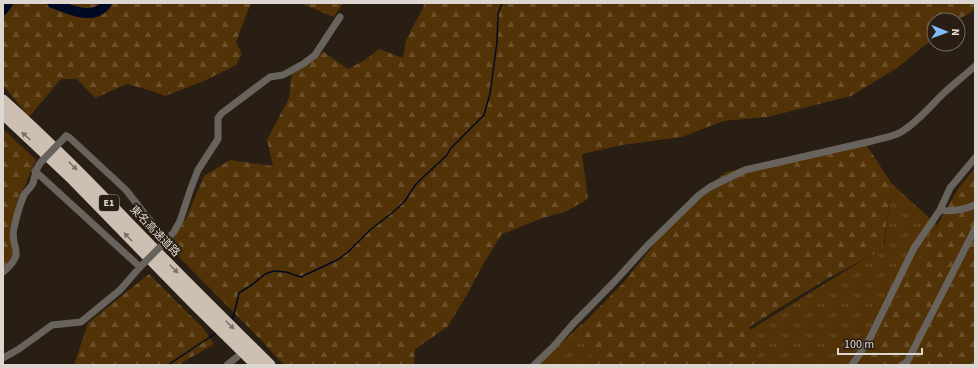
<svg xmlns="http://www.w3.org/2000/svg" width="978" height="368" viewBox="0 0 978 368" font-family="'Source Sans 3','Noto Sans JP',sans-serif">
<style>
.grass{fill:url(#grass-tufts)}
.forest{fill:url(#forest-firs)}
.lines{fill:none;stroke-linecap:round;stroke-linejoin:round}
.stream{stroke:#000b23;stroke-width:1.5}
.river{stroke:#000b23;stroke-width:10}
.minor{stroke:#68635d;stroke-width:7}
.highway{stroke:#cdc0b3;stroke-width:11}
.minor-bridge{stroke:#68635d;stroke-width:7}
.oneway{fill:#7a6f64}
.labels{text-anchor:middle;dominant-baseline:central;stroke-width:4;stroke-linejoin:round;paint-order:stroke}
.shield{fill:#281e14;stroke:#a7a098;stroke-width:1}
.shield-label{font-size:10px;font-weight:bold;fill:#ded7d1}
.street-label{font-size:11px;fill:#ded7d1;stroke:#281e14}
</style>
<defs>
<pattern id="grass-tufts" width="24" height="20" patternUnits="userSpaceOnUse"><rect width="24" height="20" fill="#523207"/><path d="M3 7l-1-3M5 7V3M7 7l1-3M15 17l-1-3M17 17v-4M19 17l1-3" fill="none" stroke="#6a4f2a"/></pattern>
<pattern id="forest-firs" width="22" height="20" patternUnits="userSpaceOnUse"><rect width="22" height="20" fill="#523207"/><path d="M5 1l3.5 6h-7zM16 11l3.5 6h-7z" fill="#6a4f2a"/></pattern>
</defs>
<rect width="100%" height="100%" fill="#281e14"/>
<!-- grass -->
<path class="grass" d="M892 184 937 225 865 365H759L750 330 884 247Z
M583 323 586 348 599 365H537Z"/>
<!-- forest -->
<path class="forest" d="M3 3H251L236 42 242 54 236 65 204 81 165 96 152 91 127 84 95 98 77 79H61L29 117 3 85Z
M300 3H343L334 17Z
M423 3H975V10L958 20H934V38L897 68 851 96 767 117 723 121 682 137 622 145 582 154 588 199 565 212 543 218 502 234 481 268 467 295 447 327 415 349 414 365H284L259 338 169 247 186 218 204 176 230 160 273 166 267 140 289 98 292 72 324 52 348 69 365 60 379 49 403 58 406 40 424 6Z
M3 129 36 160 17 203 12 269 3 276Z
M867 146 892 184 883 249 825 280 749 327 757 347 759 365H599L586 348 583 324 624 282 687 203 726 172 766 163Z
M975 168V365H865L900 290 958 189Z
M149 274 203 328 214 344 178 365H74L88 323Z"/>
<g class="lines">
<!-- stream -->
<path class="stream" d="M231 320 233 318 239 293 253 284 265 274 274 271 286 272 301 277 339 259 349 251 370 230 392 213 405 201 416 184 447 155 451 148 484 115 490 94 497 42 498 14 502 3
M168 365 216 333"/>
<!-- river -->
<path class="river" d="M52 3C68 8 94 23 107 3
M3 10 8 3"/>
<!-- minor -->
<path class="minor" d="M66 136 70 138 126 190 166 241
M940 210C953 212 963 210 975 205
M162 245 174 232 180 221 191 188 198 170 218 139V118L222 113 270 77 283 75 303 64 315 55 340 17
M3 272C28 251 9 249 14 228 16 219 20 204 24 195 26 191 31 188 33 183 36 174 35 168 42 161
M3 358 19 349 52 325 81 322 120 290 140 267 35 171
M227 365 237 357
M534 365 553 347 572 325 616 280 646 247 699 195 710 187 745 170 872 141C882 138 893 137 901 132 918 122 931 105 945 92 955 83 965 75 975 66
M852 365 869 340 914 248 940 210 950 188 975 158
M902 365 907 362 975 229"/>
<!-- highway -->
<path class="highway" d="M3 100C58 149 109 203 161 256 197 293 234 329 270 365
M3 114 70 177 195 305 256 365"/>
<!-- minor-bridge -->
<path class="minor-bridge" d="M42 161 66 136
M140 267 162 245"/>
</g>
<!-- one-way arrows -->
<defs><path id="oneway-solid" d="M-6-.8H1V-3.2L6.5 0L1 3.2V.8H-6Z"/></defs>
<g class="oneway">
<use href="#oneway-solid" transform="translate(26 136) rotate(-138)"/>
<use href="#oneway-solid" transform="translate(73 166) rotate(45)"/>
<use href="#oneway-solid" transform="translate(128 237) rotate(-134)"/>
<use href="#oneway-solid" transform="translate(174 269) rotate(45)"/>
<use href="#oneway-solid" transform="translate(230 325) rotate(45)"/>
</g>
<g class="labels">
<!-- shield labels -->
<rect class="shield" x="99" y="195" width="20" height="16" rx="3"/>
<g class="shield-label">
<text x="109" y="203">E1</text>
</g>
<!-- street labels -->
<g class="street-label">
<text transform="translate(155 231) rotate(46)">東名高速道路</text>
</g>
</g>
<!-- border -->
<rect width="978" height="368" fill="none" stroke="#ded7d1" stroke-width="8"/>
<!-- north arrow -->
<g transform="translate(946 32) rotate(91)"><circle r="19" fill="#281e14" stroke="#716860"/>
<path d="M0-3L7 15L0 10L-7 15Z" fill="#83bcfb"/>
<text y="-6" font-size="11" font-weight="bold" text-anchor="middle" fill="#ded7d1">N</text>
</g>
<!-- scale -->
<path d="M838 348v6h84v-6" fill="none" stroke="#ded7d1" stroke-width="2"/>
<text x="844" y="348" font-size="12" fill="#ded7d1" stroke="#281e14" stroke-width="3" paint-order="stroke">100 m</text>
</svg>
